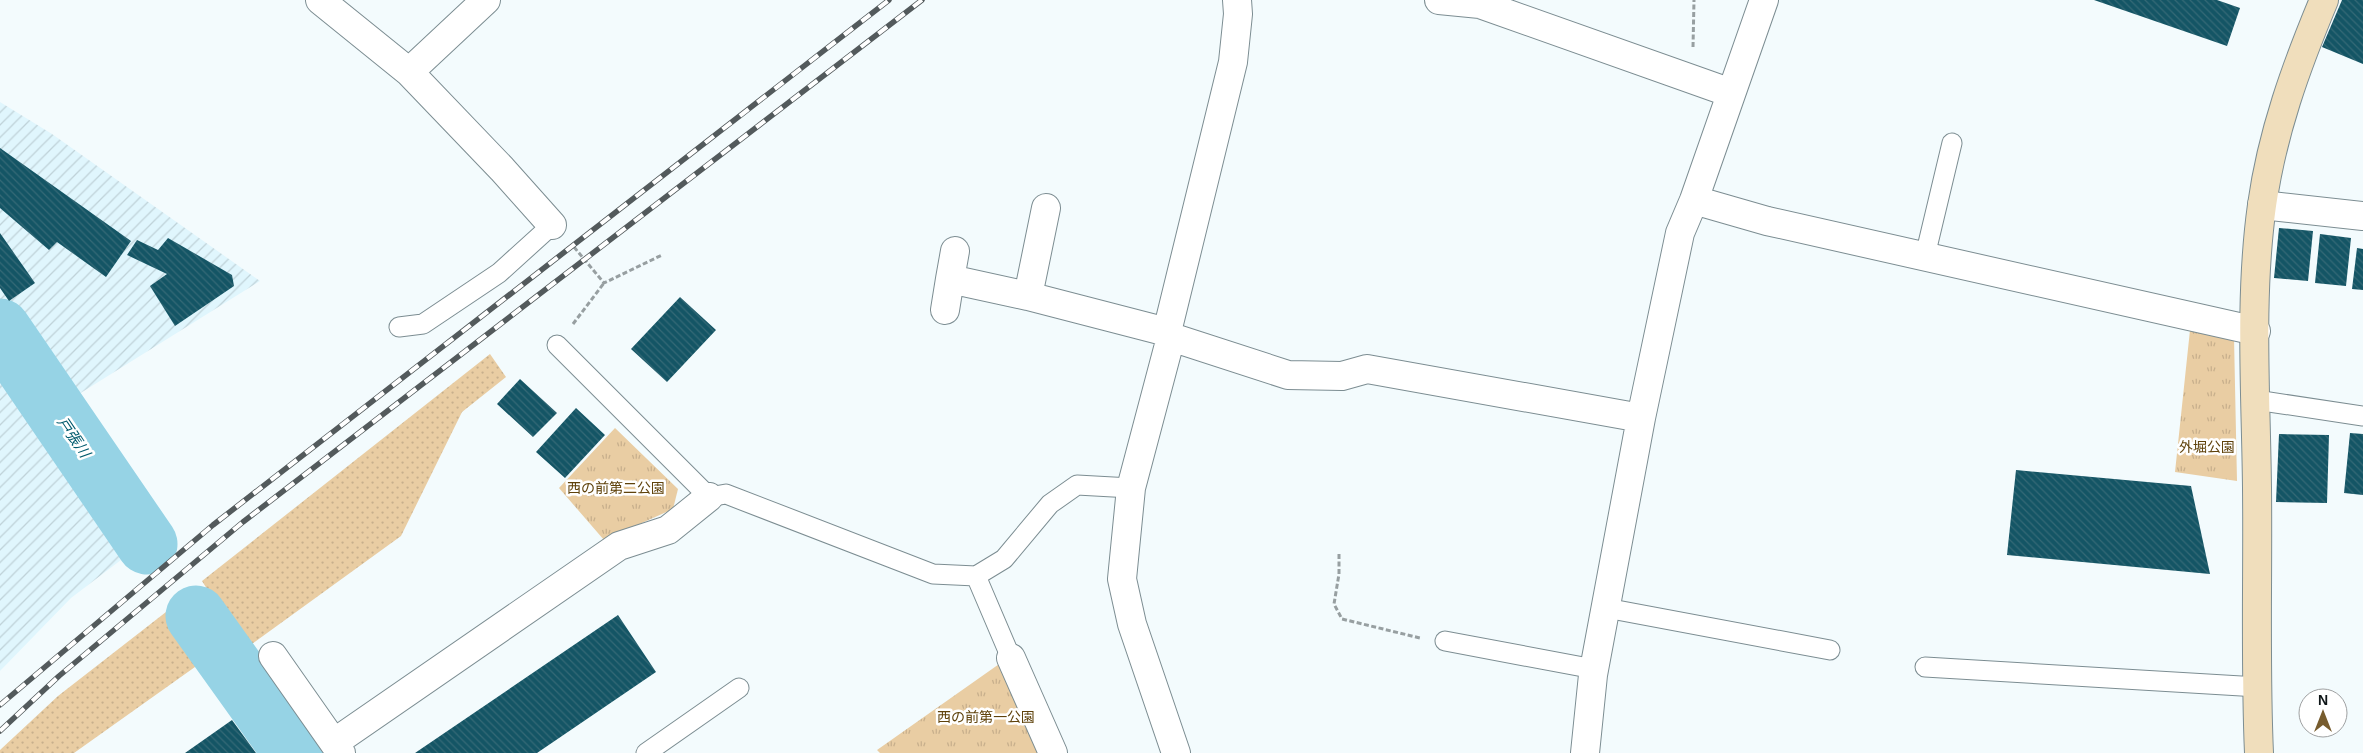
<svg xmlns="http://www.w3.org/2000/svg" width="2363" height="753" viewBox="0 0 2363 753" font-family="Arial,'Noto Sans JP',sans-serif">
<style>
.industrial{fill:url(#industrial-furrows)}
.grass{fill:url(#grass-dots)}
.park{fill:url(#park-tufts)}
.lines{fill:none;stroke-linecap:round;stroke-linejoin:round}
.river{stroke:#96d3e5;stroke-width:61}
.building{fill:url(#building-back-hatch)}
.lane-casing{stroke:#7c8d92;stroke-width:21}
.street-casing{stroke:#7c8d92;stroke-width:30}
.secondary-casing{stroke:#7c8d92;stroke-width:30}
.path{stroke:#979fa1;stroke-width:3;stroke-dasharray:5 2.5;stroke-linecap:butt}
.lane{stroke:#fff;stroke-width:19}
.street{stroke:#fff;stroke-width:28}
.secondary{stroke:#f0debc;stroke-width:28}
.rail-casing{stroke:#535a5c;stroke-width:5.5}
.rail{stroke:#fff;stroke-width:4;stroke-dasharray:11;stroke-linecap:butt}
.labels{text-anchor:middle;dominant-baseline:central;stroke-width:5;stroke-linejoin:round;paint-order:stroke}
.park-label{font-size:14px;fill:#5f420b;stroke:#fff}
.water-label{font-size:15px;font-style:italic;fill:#005a6d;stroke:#fff}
</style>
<defs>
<pattern id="industrial-furrows" width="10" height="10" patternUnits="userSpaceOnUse" patternTransform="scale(1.25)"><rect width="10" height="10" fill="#e0f6fd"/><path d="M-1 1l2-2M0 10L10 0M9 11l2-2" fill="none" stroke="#bfd2d8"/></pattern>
<pattern id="grass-dots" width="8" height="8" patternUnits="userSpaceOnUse" patternTransform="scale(1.25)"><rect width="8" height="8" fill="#e9cda3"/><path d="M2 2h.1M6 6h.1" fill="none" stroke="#c7af8c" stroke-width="1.8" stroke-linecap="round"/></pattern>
<pattern id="park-tufts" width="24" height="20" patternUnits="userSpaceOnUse" patternTransform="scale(1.25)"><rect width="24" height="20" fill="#e9cda3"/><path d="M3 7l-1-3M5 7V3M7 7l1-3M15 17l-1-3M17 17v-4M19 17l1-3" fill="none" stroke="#c7af8c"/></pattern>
<pattern id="building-back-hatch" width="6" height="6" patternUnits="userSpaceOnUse" patternTransform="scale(1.25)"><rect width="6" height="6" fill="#145565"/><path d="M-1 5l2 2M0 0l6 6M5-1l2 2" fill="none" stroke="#356976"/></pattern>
</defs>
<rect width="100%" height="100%" fill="#f3fbfd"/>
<!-- industrial -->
<path class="industrial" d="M0 102 52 134 260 281 47 414 142 544 71 598 0 671Z"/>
<!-- grass -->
<path class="grass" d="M490 354 506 377 462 412 401 536 245 649 202 581Z
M166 612 202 662 74 753H0V750L58 696Z"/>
<!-- park -->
<path class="park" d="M2190 330 2234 337 2237 481 2175 472Z
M615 428 678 489 673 509 604 540 559 488Z
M1002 662 1040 753H880L877 750Z"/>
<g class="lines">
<!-- river -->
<path class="river" d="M0 329 147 544
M196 616 294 753"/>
</g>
<!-- building -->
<path class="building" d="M2094 0H2217L2240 8 2227 46Z
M2342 0H2363V64L2322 47Z
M0 148 131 241 106 277 57 242 49 250 0 208Z
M2279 228 2313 231 2308 281 2274 278Z
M0 233 35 283 9 301 0 288Z
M2320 234 2351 238 2346 286 2315 283Z
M168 238 232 275 234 286 175 326 150 286 167 274 127 255 137 240 158 250Z
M2357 248 2363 249V290L2352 289Z
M680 297 716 330 667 382 631 349Z
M520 379 557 413 533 437 497 404Z
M576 408 605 435 565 478 536 452Z
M2350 433 2363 434V495L2344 493Z
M2279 434 2329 435 2327 503 2276 502Z
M2016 470 2191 486 2210 574 2007 555Z
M618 615 656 672 537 753H415Z
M232 720 256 753H185Z"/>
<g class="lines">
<!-- lane casing -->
<g class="lane-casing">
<path id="lane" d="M1925 256 1952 143
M399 327 423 324 499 273 552 225
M557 345 709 497 726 494 933 574 976 576 1004 559 1050 504 1077 485 1131 488
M2256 400 2363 416
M976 576 1011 658
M1606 608 1830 650
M1445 641 1594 669
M1925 667 2258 687
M646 753 739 688"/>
</g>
<!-- street casing -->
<g class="street-casing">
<path id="street" d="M320 0 409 72 502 169 552 225
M1439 0 1480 4 1731 93
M409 72 486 0
M1694 200 1767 221 2256 331
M2262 205 2363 216
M950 279 955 251
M1028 296 1046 208
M945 310 950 279 1028 296 1167 332
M1171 337 1288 375 1342 376 1367 369 1641 418
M273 656 341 753
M1011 658 1053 753
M335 742 619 546 668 530 709 497
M1176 753 1132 624 1122 579 1131 488 1171 337 1167 332 1233 62 1238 14 1237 0
M1585 753 1593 675 1641 418 1680 233 1694 200 1764 0"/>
</g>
<!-- secondary casing -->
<g class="secondary-casing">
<path id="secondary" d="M2259 753C2255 665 2258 576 2257 488 2256 395 2249 298 2262 205 2272 133 2296 67 2324 0"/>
</g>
<!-- path -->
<path class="path" d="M1693 47 1694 0
M574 247 604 283 662 255
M573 324 604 283
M1339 554V574L1334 604 1342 619 1420 638"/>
<!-- lane -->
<use href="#lane" class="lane"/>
<!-- street -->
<use href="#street" class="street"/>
<!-- secondary -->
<use href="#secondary" class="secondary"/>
<!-- rail casing -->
<g class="rail-casing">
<path id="rail" d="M0 705 213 525 889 0
M0 731 59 676 243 522 922 0"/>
</g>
<!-- rail -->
<use href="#rail" class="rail"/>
</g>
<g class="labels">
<!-- park labels -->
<g class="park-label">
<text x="2207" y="447">外堀公園</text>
<text x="616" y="488">西の前第二公園</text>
<text x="986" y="717">西の前第一公園</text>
</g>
<!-- water labels -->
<g class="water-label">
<text transform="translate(74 437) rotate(56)">戸張川</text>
</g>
</g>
<!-- north arrow -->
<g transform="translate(2323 713)"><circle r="24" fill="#ffffff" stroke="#9fa1a2"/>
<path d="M0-4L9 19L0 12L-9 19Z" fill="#775c2e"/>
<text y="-8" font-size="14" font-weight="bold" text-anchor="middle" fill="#0e1517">N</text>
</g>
</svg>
